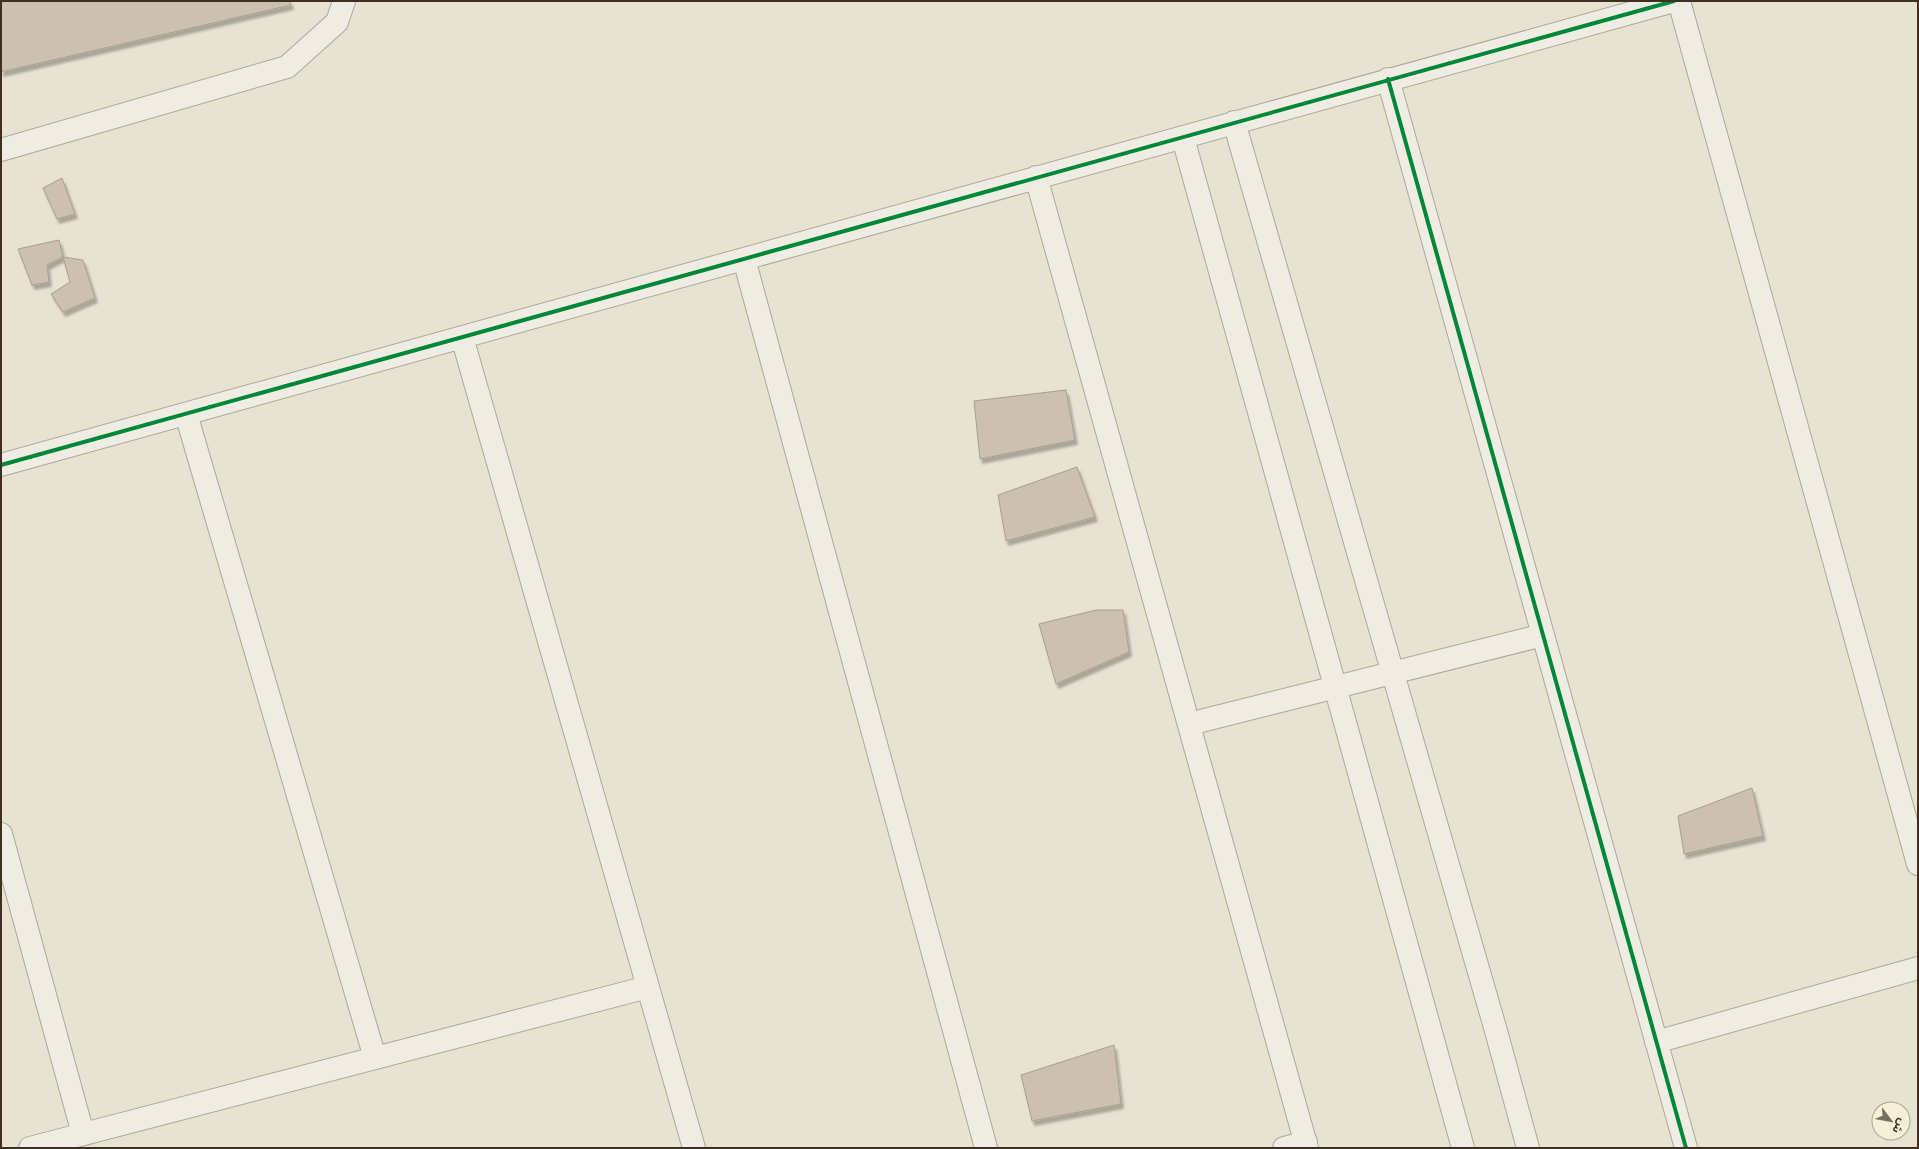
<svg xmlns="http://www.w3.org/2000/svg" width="1919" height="1149" viewBox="0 0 1919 1149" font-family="'Libre Baskerville','Noto Sans Arabic',serif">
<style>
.building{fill:#ccc0b1;stroke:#a89e8f;filter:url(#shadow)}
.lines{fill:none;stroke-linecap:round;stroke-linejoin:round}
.street-casing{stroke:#ada799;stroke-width:24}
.street{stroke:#efece3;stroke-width:22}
.cycleway-casing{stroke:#f7f0d8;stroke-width:6}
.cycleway{stroke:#00873e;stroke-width:4}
</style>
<defs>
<filter id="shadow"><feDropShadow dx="2.5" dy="4.5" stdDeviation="1" flood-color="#0004"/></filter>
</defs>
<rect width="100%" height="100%" fill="#e7e2d1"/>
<!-- building -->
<path class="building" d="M1 1H290L291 5 1 72Z
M62 178 75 214 57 219 43 188Z
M59 240 63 257 47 265 49 282 32 285 18 249Z
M63 257 83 260 95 298 63 312 51 294 70 282Z
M1066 390 1075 440 980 459 974 401Z
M1077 467 1095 517 1006 541 998 495Z
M1096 610H1123L1129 652 1056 684 1039 624Z
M1752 788 1763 836 1684 854 1678 816Z
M1114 1045 1121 1104 1032 1121 1021 1075Z"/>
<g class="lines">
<!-- street casing -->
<g class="street-casing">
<path id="street" d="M1679 1 1918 864
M1388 79 1686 1148
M1234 122 1496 1031 1528 1148
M1183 138 1463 1148
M1 150 287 67 337 22 344 1
M1036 177 1307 1148
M744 259 986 1148
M462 337 694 1148
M186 414 375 1058
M1 465 1674 1
M1189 724 1543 635
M1 834 83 1134
M1656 1042 1918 968
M30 1148 648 987
M1284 1148 1306 1142"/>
</g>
<!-- street -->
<use href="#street" class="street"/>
<!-- cycleway casing -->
<g class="cycleway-casing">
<path id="cycleway" d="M1388 79 1686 1148
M1 465 1674 1"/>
</g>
<!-- cycleway -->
<use href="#cycleway" class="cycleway"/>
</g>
<!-- border -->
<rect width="1919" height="1149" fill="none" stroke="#3d3020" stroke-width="4"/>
<!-- north arrow -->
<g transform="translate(1891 1121) rotate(122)"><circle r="19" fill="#f7f0d8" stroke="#ada38e"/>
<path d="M0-3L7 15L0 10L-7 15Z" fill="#786e5e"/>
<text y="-6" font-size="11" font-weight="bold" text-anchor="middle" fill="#3d3020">ش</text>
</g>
</svg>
